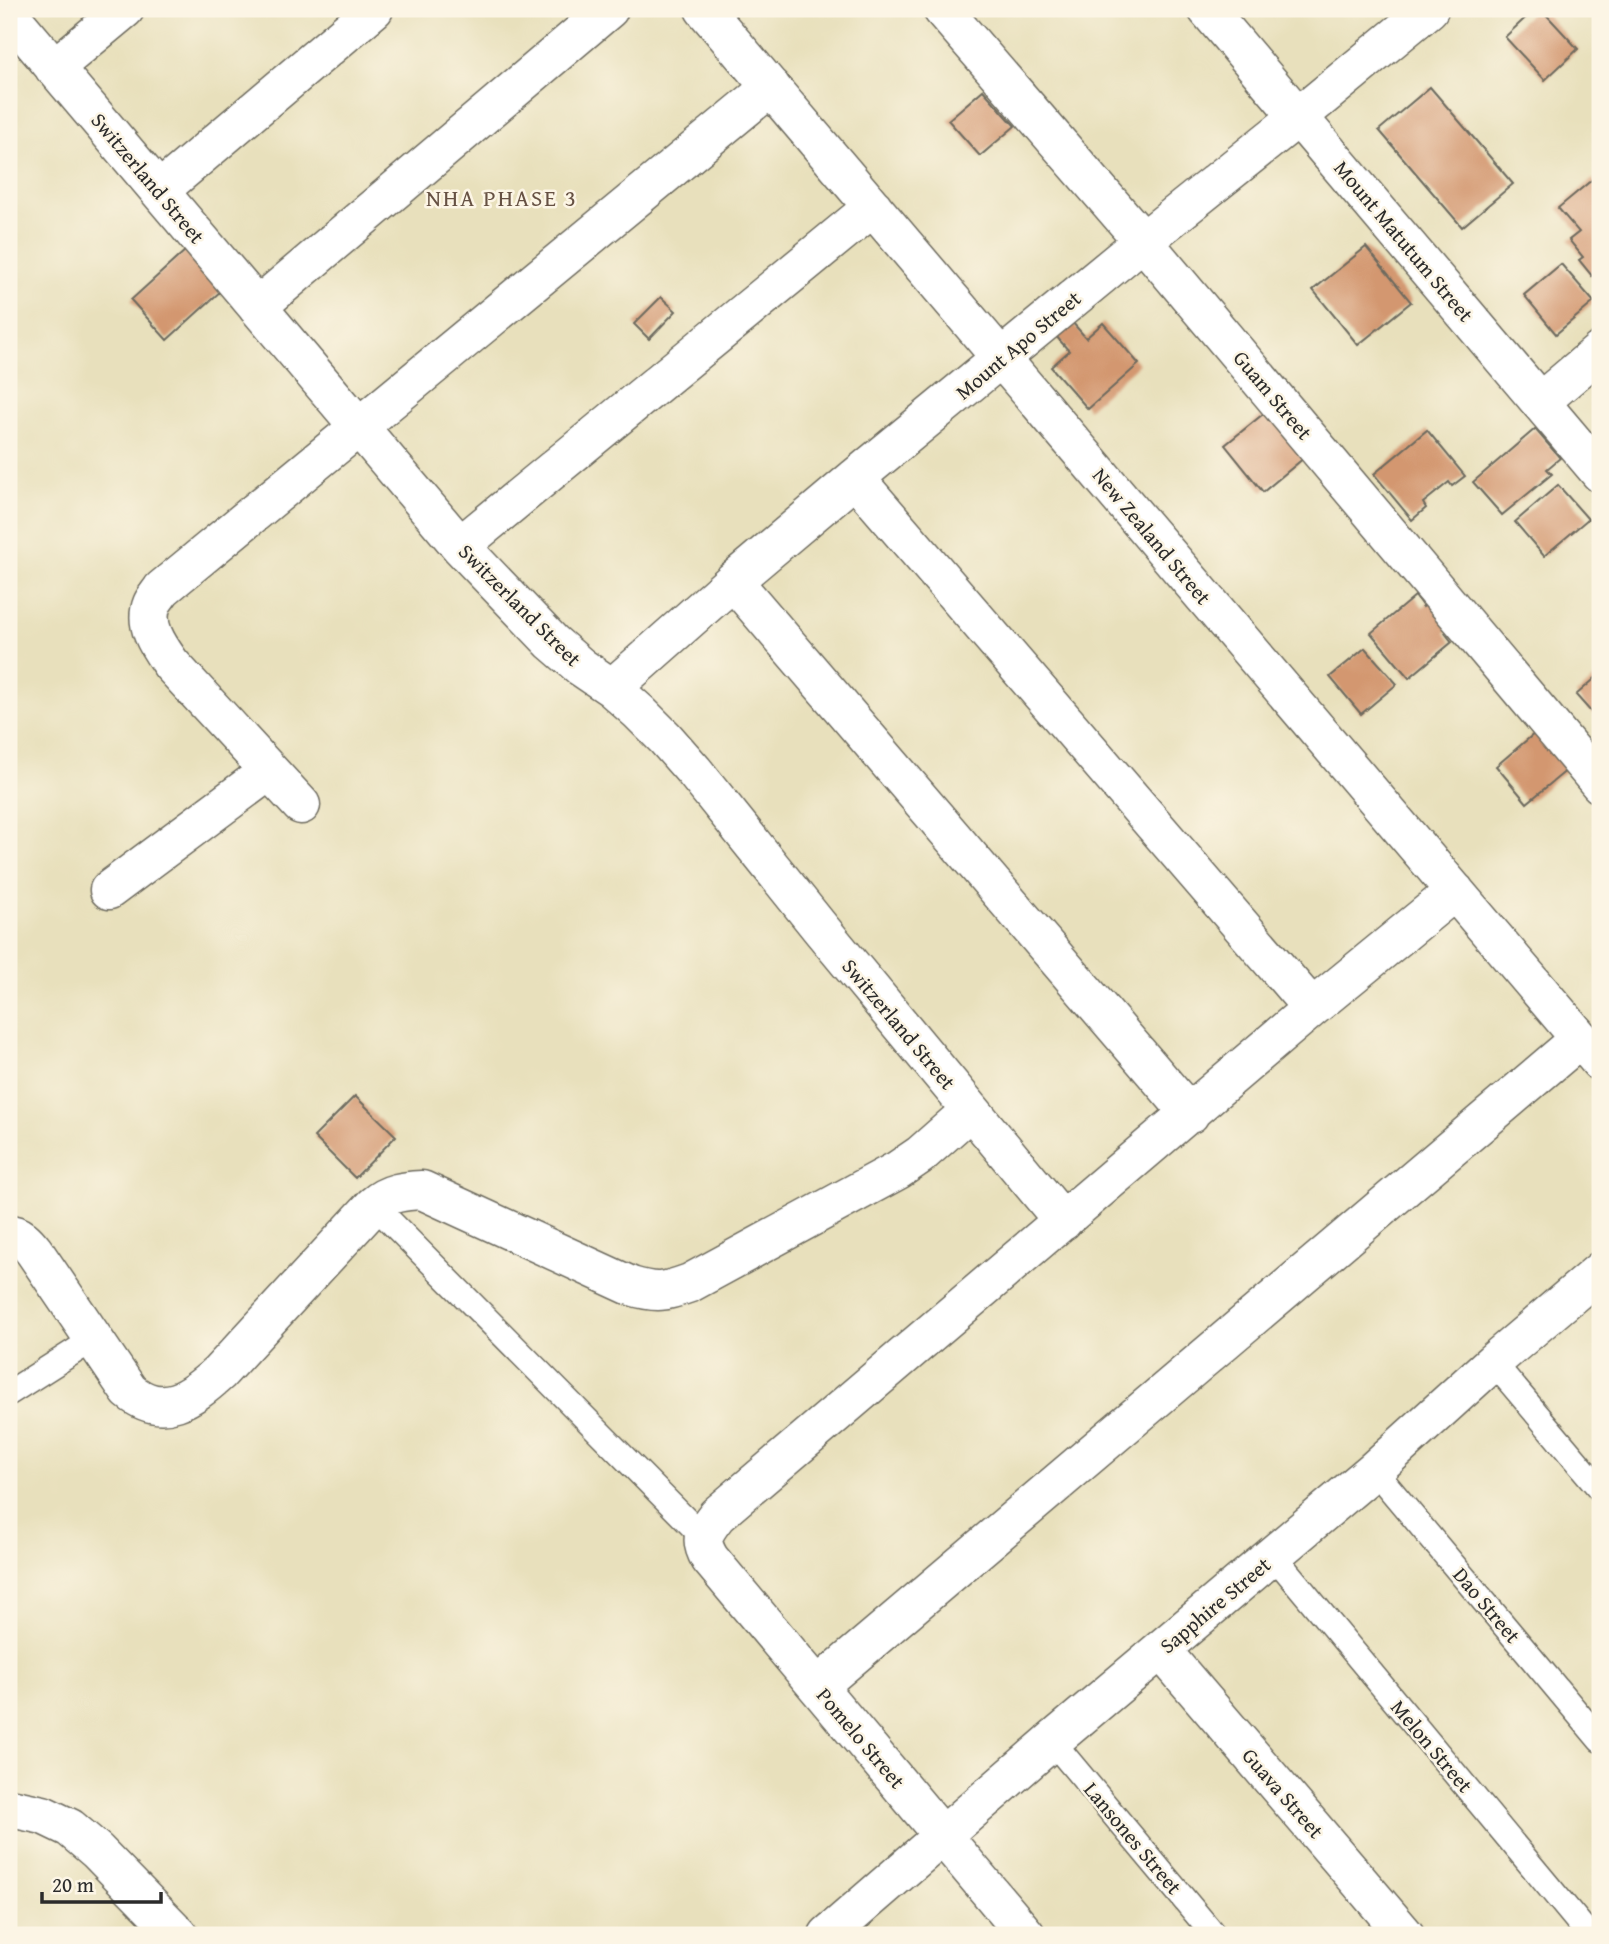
<svg xmlns="http://www.w3.org/2000/svg" width="1609" height="1944" viewBox="0 0 1609 1944" font-family="'Gentium Book Plus',serif">
<style>
.building{fill:#d3976f}
.lines{fill:none;stroke-linecap:round;stroke-linejoin:round}
.lane-casing{stroke:#6d6a5e;stroke-width:27}
.street-casing{stroke:#6d6a5e;stroke-width:41}
.secondary-casing{stroke:#6d6a5e;stroke-width:41}
.lane{stroke:#fff;stroke-width:24}
.street{stroke:#fff;stroke-width:38}
.secondary{stroke:#fff;stroke-width:38}
.labels{text-anchor:middle;dominant-baseline:central;stroke-width:5;stroke-linejoin:round;paint-order:stroke}
.street-label{font-size:21px;fill:#2b2b2b;stroke:#fcf5e5}
.neighbourhood-label{font-size:23px;letter-spacing:2px;fill:#665143;stroke:#fcf5e5}
</style>
<rect width="100%" height="100%" fill="#fcf5e5"/>
<filter id="ink" filterUnits="userSpaceOnUse"><feTurbulence type="fractalNoise" baseFrequency=".0143" numOctaves="2"/><feDisplacementMap in="SourceGraphic" scale="14" xChannelSelector="R" yChannelSelector="G"/><feConvolveMatrix kernelMatrix="1 2 1 2 8 2 1 2 1" color-interpolation-filters="sRGB"/></filter>
<filter id="wash" filterUnits="userSpaceOnUse"><feTurbulence type="fractalNoise" baseFrequency=".00686" numOctaves="4" result="noise"/><feDisplacementMap in="SourceGraphic" scale="28" xChannelSelector="R" yChannelSelector="G"/><feGaussianBlur stdDeviation="1.57" result="paint"/><feColorMatrix in="noise" values="0 0 0 0 0 0 0 0 0 0 0 0 0 0 0 0 0 1.4 0 .05"/><feComposite in="paint" operator="in"/></filter>
<g filter="url(#wash)">
<rect width="100%" height="100%" fill="#e8e0bc"/>
<g id="blocks">
<!-- building -->
<path class="building" d="M1535 9H1541L1578 49 1545 80 1505 37Z
M1430 87 1513 184 1462 227 1379 130Z
M983 90 1015 126 980 156 948 120Z
M1593 179 1600 187V269L1592 276 1579 260 1583 257 1569 240 1579 232 1558 208Z
M1366 247 1411 302 1358 345 1313 290Z
M186 250 222 290 167 340 131 300Z
M1561 264 1594 302 1556 334 1524 295Z
M661 297 676 311 649 339 634 324Z
M1072 322 1086 338 1103 323 1139 364 1088 409 1051 367 1069 351 1056 336Z
M1273 406 1311 452 1263 492 1225 445Z
M1535 429 1560 458 1547 469 1552 474 1502 515 1473 482Z
M1427 430 1465 476 1452 486 1449 482 1423 503 1426 508 1412 520 1374 474Z
M1558 485 1588 519 1544 556 1515 522Z
M1415 596 1423 607 1435 597 1456 623 1445 633 1452 642 1409 678 1371 633Z
M1365 648 1397 684 1361 714 1330 677Z
M1600 674V722L1576 695Z
M1541 728 1573 765 1527 803 1496 766Z
M355 1096 396 1136 355 1178 314 1137Z"/>
</g>
</g>
<g filter="url(#ink)">
<use href="#blocks" fill-opacity="0" stroke="#6d6a5e" stroke-width="2"/>
<g class="lines">
<!-- lane casing -->
<g class="lane-casing">
<path id="lane" d="M374 1205 704 1538
M1493 1362 1600 1489
M9 1393 94 1339
M1374 1470 1600 1740
M1274 1556 1589 1935
M1052 1741 1214 1935"/>
</g>
<!-- street casing -->
<g class="street-casing">
<path id="street" d="M704 9 1600 1062
M942 9 1143 241 1600 784
M9 14 460 546 552 642 581 667 612 688 639 712 665 738 694 771 821 929 1063 1221
M54 68 125 9
M159 191 374 9
M257 307 609 9
M1540 402 1600 351
M855 478 1312 1008
M460 546 873 207
M733 581 1190 1114
M612 688 733 581 855 478 1143 241 1298 117 1429 9
M301 805 171 664C160 648 143 626 152 604 154 599 159 594 162 589L771 87
M109 890 269 771
M9 1234C20 1234 27 1242 34 1251L129 1391C163 1419 191 1398 219 1373L374 1205C389 1192 404 1191 422 1190L631 1286C657 1294 665 1292 690 1283L898 1170 920 1155 971 1110
M1161 1650 1405 1935
M818 1686 1580 1039
M9 1809H15L43 1815 70 1828 97 1851 179 1935
M828 1935 1052 1741 1374 1470 1493 1362 1600 1271
M1026 1935 710 1559C698 1539 704 1532 717 1515L1312 1008 1455 891"/>
</g>
<!-- secondary casing -->
<g class="secondary-casing">
<path id="secondary" d="M1207 9 1600 473"/>
</g>
<!-- lane -->
<use href="#lane" class="lane"/>
<!-- street -->
<use href="#street" class="street"/>
<!-- secondary -->
<use href="#secondary" class="secondary"/>
</g>
</g>
<g class="labels">
<!-- street labels -->
<g class="street-label">
<text transform="translate(148 178) rotate(50)">Switzerland Street</text>
<text transform="translate(1404 241) rotate(50)">Mount Matutum Street</text>
<text transform="translate(1018 345) rotate(-40)">Mount Apo Street</text>
<text transform="translate(1273 395) rotate(50)">Guam Street</text>
<text transform="translate(1152 536) rotate(50)">New Zealand Street</text>
<text transform="translate(520 605) rotate(45)">Switzerland Street</text>
<text transform="translate(899 1024) rotate(50)">Switzerland Street</text>
<text transform="translate(1215 1605) rotate(-40)">Sapphire Street</text>
<text transform="translate(1487 1605) rotate(50)">Dao Street</text>
<text transform="translate(861 1738) rotate(50)">Pomelo Street</text>
<text transform="translate(1432 1746) rotate(50)">Melon Street</text>
<text transform="translate(1283 1793) rotate(49)">Guava Street</text>
<text transform="translate(1133 1838) rotate(50)">Lansones Street</text>
</g>
<!-- neighbourhood labels -->
<g class="neighbourhood-label">
<text x="502" y="197">NHA PHASE 3</text>
</g>
</g>
<!-- margin -->
<rect width="1609" height="1944" fill="none" stroke="#fcf5e5" stroke-width="35"/>
<!-- scale -->
<path d="M42 1892v10h119v-10" fill="none" stroke="#2b2b2b" stroke-width="3.5"/>
<text x="52" y="1892" font-size="21" fill="#2b2b2b" stroke="#fcf5e5" stroke-width="5" paint-order="stroke">20 m</text>
</svg>
